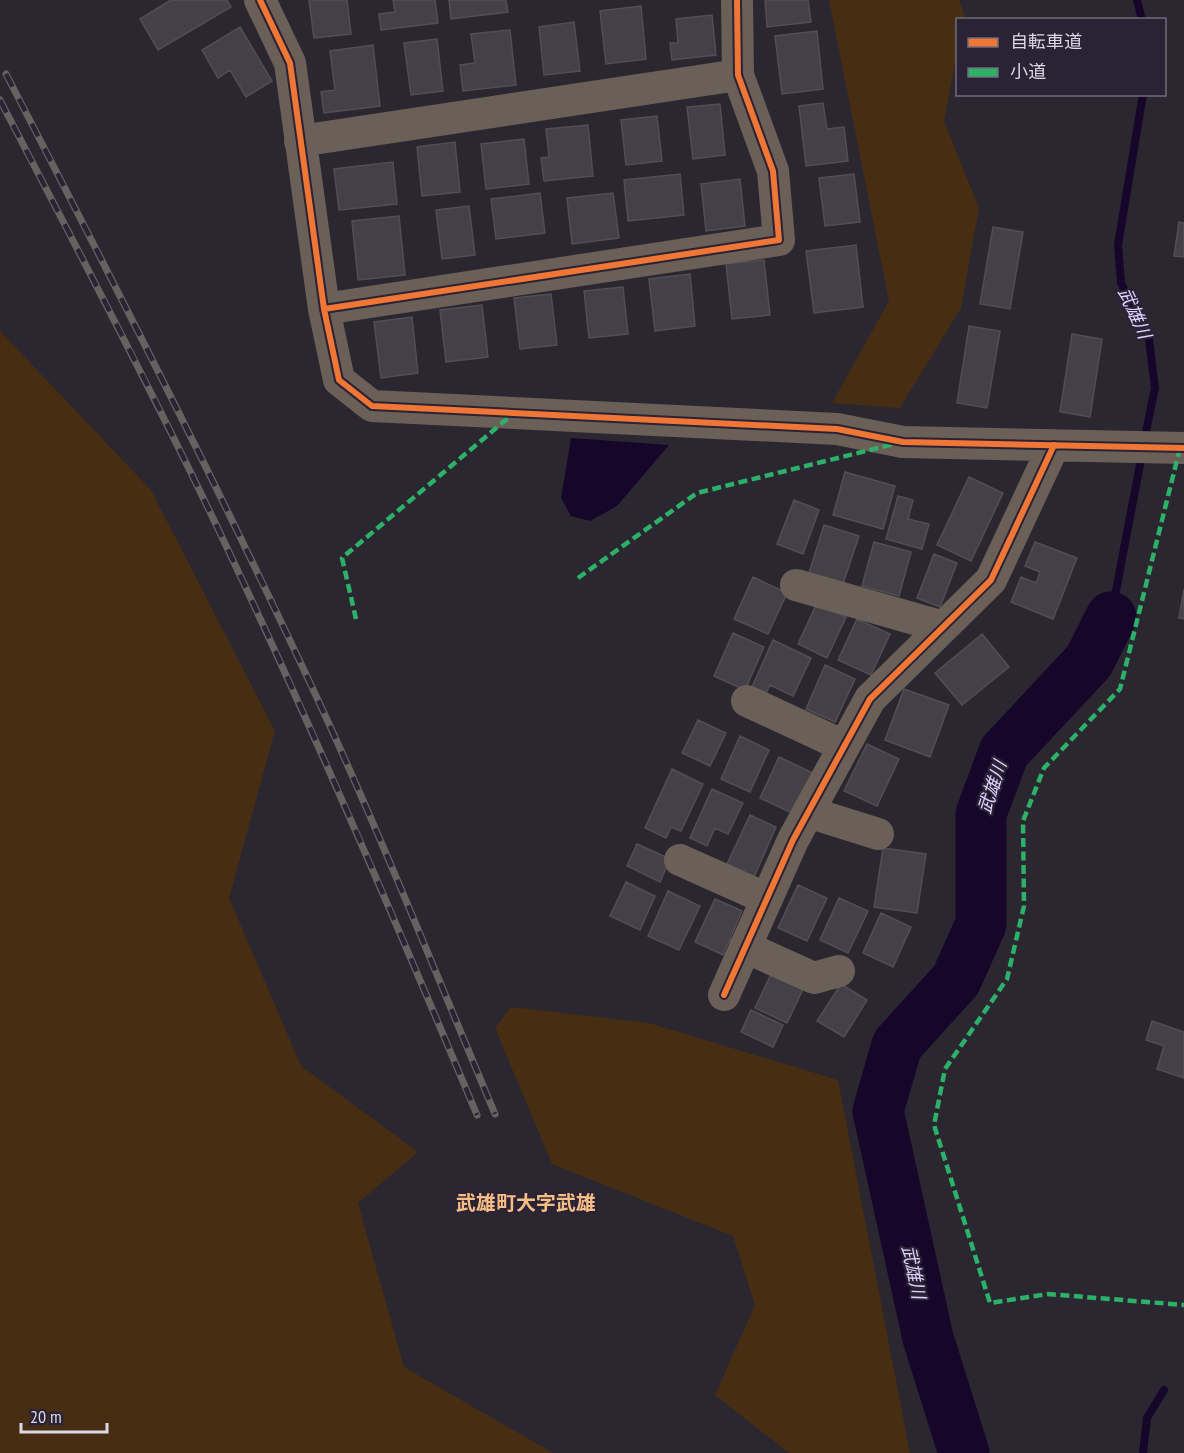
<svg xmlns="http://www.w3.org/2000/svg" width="1184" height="1453" viewBox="0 0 1184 1453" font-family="'PT Sans Narrow','Noto Sans JP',sans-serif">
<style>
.green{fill:#472d12}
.water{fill:#16062a}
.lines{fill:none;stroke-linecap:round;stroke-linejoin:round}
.stream{stroke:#16062a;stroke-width:8}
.river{stroke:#16062a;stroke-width:51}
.building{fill:#434048;stroke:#514e56;stroke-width:1.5}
.minor{stroke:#6b6058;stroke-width:32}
.rail-casing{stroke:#676160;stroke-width:7}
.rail{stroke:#2a2335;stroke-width:4.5;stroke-dasharray:14;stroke-linecap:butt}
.quiet{stroke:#2db169;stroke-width:4.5;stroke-dasharray:9 4.5;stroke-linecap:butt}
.cycleway-casing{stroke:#2a2335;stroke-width:10}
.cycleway{stroke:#f07635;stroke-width:6}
.labels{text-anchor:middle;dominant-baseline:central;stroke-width:4.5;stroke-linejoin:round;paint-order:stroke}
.water-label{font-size:18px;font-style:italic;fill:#e1d2ff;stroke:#2a2335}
.quarter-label{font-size:20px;font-weight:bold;fill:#f8bd84;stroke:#2a2335}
</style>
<rect width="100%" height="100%" fill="#2b2731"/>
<!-- green -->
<path class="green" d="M829 0H959L965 16 964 19 958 20 957 55 944 121 979 208 961 308 900 408 832 403 889 301Z
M0 331 151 490 275 731 229 898 301 1066 418 1152 358 1203 404 1367 553 1453H0Z
M511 1007 649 1023 838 1080 910 1453H789L715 1395 755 1305 733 1236 552 1164 495 1028Z"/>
<!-- water -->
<path class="water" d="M571 438 669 445 617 506 590 521 571 516 561 498Z"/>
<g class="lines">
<!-- stream -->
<path class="stream" d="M1137 0 1142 20
M1143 94 1118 245 1121 283 1149 339 1155 388 1144 441
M1111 617 1142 454
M1143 1453 1147 1418 1164 1390"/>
<!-- river -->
<path class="river" d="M964 1453 928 1338 878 1111 897 1045 956 980 981 924V814L1004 752 1089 661 1111 617"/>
</g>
<!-- building -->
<path class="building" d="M171 0H227L231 7 158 50 140 19Z
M309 0H347L351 34 314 38Z
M393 0H435L438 23 381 30 379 14 395 12Z
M449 0H506L508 12 451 19Z
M765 0H808L811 22 767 27Z
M641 6 646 59 606 64 600 11Z
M712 15 716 55 672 60 670 43H678L676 19Z
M574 22 580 71 544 75 539 27Z
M240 27 272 81 246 97 230 70 218 78 202 50Z
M510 30 516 85 463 91 460 65 475 63 471 34Z
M817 31 823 89 782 94 775 36Z
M437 39 443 91 411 95 404 43Z
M373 45 380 106 324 113 321 92 335 90 330 51Z
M823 103 827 129 844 127 848 161 806 166 799 106Z
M720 104 725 155 693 159 687 107Z
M657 116 662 161 626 165 621 120Z
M588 125 593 176 544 181 541 158 549 157 546 129Z
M524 139 529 184 486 189 481 144Z
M455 142 460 192 422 196 417 147Z
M393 162 397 204 339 210 334 169Z
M680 174 684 215 628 221 624 180Z
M854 174 860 222 825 226 819 178Z
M740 179 745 226 706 231 701 184Z
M540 193 545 233 496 239 491 199Z
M613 193 619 238 572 244 567 198Z
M469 206 475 255 442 259 436 210Z
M399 216 405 275 358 280 352 221Z
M1179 222 1184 223V257L1174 256Z
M993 227 1023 232 1010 309 980 304Z
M856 245 863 307 814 313 806 251Z
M764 260 770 315 732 319 726 264Z
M690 274 695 326 655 331 649 279Z
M623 287 628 334 589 338 584 291Z
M551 294 557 345 520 349 514 298Z
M482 305 488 357 446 362 440 310Z
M412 317 418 373 381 378 374 322Z
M969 326 1000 331 987 408 957 403Z
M1072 334 1102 339 1090 417 1060 412Z
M845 472 895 486 883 529 833 515Z
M969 477 1003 493 971 561 937 545Z
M898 496 913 500 908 519 929 524 922 549 886 539Z
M794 500 819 510 803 554 777 544Z
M824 525 859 536 843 584 809 573Z
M874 542 911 552 899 596 862 586Z
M1035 542 1077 558 1053 619 1011 602 1021 577 1036 583 1040 572 1025 566Z
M934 554 957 563 940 607 917 598Z
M753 577 787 593 768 634 734 619Z
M1184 589V619L1179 618Z
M817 603 846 617 827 658 798 644Z
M857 619 890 634 871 675 838 660Z
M733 633 764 647 745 690 714 676Z
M982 634 1009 667 962 705 935 673Z
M773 640 811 658 793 696 770 685 765 695 751 689Z
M825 665 855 679 835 722 806 709Z
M904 689 949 705 930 757 885 740Z
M698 720 726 733 710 766 682 753Z
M740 736 769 750 750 792 721 779Z
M867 744 899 759 877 806 844 791Z
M779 757 813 773 794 814 760 798Z
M672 769 703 784 681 831 671 827 666 838 645 828Z
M712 789 743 803 728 834 715 828 707 846 690 838Z
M750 815 776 827 754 877 727 864Z
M637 844 670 859 660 882 627 866Z
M883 848 926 854 917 913 874 907Z
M626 882 655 896 640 930 610 916Z
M798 885 827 898 807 941 778 928Z
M668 891 700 906 679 950 648 936Z
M839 898 868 911 848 953 820 940Z
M715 899 742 911 723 955 695 942Z
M881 913 911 927 893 967 863 953Z
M772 972 804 987 787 1023 755 1008Z
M841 984 867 1000 844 1037 817 1021Z
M751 1010 783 1025 773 1047 741 1032Z
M1152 1021 1184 1032V1078L1157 1069 1164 1046 1146 1040Z"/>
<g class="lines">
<!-- minor -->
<path class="minor" d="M260 0 290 63 324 309 339 380 372 406 837 429 903 442 1184 448
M300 141 738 75
M324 309 779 240 773 171 738 75 737 0
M796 585 943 627
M747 701 844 746
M808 812 878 834
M680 860 767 899
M745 947 814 978 839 971
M724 995 793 840 870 699 991 580 1054 445"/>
<!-- rail casing -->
<g class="rail-casing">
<path id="rail" d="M6 74C113 281 219 488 318 700 381 836 437 976 495 1114
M0 100C71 237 143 373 210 512 305 710 392 912 477 1115"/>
</g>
<!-- rail -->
<use href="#rail" class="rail"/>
<!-- quiet -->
<path class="quiet" d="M1180 448 1120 689 1044 768 1023 821 1024 906 1007 979 945 1069 934 1125 990 1303 1048 1294 1184 1305
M578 578 697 493 894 444
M356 619 342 558 514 413"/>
<!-- cycleway casing -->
<g class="cycleway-casing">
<path id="cycleway" d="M260 0 290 63 324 309 339 380 372 406 837 429 903 442 1184 448
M324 309 779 240 773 171 738 75 737 0
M724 995 793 840 870 699 991 580 1054 445"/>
</g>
<!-- cycleway -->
<use href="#cycleway" class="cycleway"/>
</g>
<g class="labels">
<!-- water labels -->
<g class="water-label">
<text transform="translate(1135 313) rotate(66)">武雄川</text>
<text transform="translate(992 787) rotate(-72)">武雄川</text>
<text transform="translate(914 1272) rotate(78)">武雄川</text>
</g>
<!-- quarter labels -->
<g class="quarter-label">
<text x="526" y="1203">武雄町大字武雄</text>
</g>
</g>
<!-- legend -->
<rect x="956" y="18" width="210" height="78" fill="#2a2335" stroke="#716b7b" stroke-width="1.5"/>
<rect x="968" y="38" width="30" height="9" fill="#f07635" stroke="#716b7b" stroke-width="1.5"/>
<text x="1010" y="48" font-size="18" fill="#dbd7e3">自転車道</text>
<rect x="968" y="68" width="30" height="9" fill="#2db169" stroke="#716b7b" stroke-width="1.5"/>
<text x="1010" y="78" font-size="18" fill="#dbd7e3">小道</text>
<!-- scale -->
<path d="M21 1423v9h86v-9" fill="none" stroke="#dbd7e3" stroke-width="3"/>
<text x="30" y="1423" font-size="18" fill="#dbd7e3" stroke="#2a2335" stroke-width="4.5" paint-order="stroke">20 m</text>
</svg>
